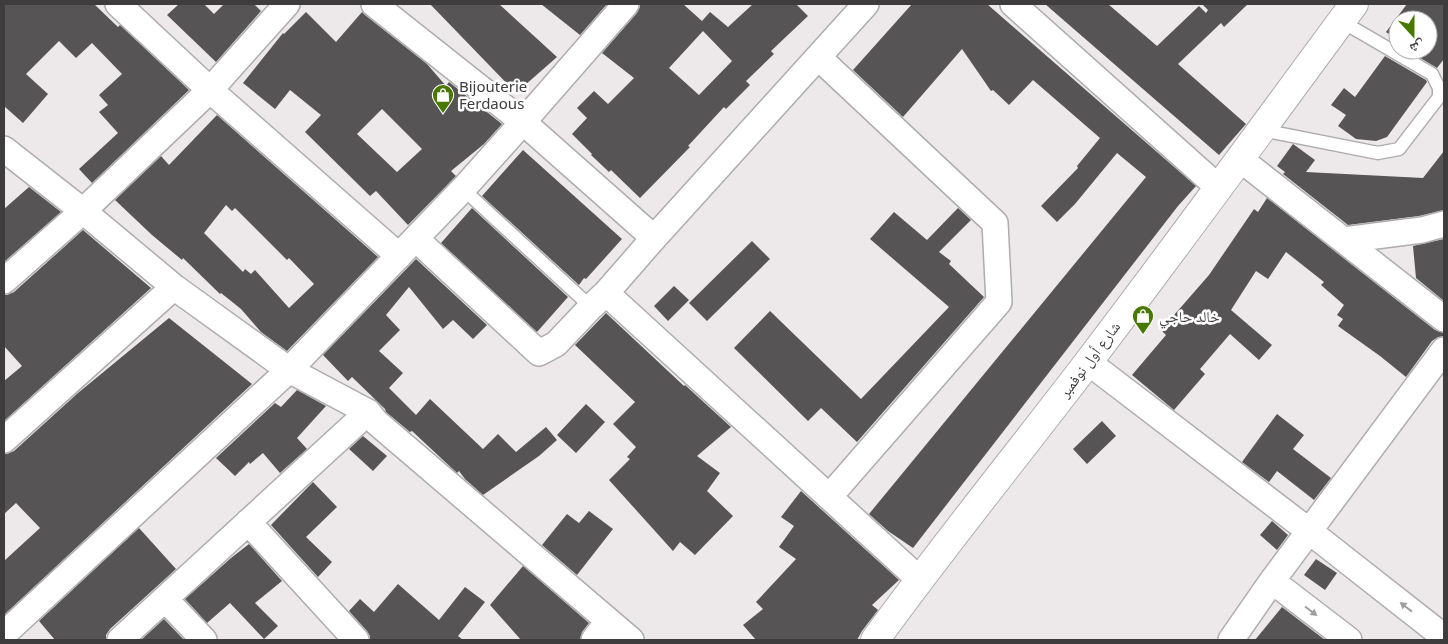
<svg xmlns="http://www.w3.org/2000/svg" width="1448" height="644" viewBox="0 0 1448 644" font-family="'Noto Sans','Noto Naskh Arabic',sans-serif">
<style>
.building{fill:#575456;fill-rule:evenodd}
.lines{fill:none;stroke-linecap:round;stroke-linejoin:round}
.service-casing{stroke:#b0acae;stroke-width:15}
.minor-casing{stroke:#b0acae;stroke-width:28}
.primary-casing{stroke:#b0acae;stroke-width:30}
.service{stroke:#fff;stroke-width:12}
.minor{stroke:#fff;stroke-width:25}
.primary{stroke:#fff;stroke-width:28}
.oneway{fill:#9e9e9e}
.labels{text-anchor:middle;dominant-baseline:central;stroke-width:5;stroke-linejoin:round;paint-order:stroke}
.poi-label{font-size:15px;fill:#3e3c3d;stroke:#fff;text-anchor:start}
.street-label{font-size:15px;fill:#3e3c3d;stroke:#fff}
</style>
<rect width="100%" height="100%" fill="#ede9eb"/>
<!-- building -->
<path class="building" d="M4 4H94L118 27 120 25 189 90 92 183 79 169 118 133 99 112 108 105 99 95 122 74 92 43 76 58 59 41 26 74 48 94 23 123 4 106Z
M179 4H204L214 14 224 4H254L261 11 216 62 167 15Z
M430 4H499L557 57 516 93Z
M541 4H607L580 35Z
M640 4H683L702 21 710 12 728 27 753 4H796L808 16 771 51 774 54 746 81 750 85 726 109 724 107 688 146 690 147 640 198 611 170 609 172 591 155 592 154 572 134 587 118 577 108 594 91 608 104 634 78 602 53 637 13 640 7ZM703 31 732 61 699 95 669 68Z
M912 4H987L1196 186 1178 206 913 548 888 531 869 514 1146 177 1117 153 1075 204 1057 222 1041 206 1078 168 1077 166 1100 138 1033 80 1009 105 993 90 991 91 962 49 903 117 853 70Z
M1045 4H1108L1157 46 1199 6 1206 13 1208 10 1202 4H1248L1224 27 1221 23 1178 64 1246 124 1219 155Z
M1407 4H1444V59L1437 68 1407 50H1428V20H1398V45L1395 43 1397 40 1386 32Z
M306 12 336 42 362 12 365 15 427 64 446 86 449 82 502 124 484 144 451 171 456 176 408 225 376 191 370 196 305 132 321 115 290 90 275 109 243 83 283 33 284 34ZM382 109 422 149 397 172 357 134Z
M1385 56 1426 80 1427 82 1387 137 1376 141 1356 139 1338 126 1346 115 1331 105 1344 88 1355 97Z
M217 115 378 257 287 351 261 332 241 309 221 293 220 294 183 258 182 260 152 235 115 200 161 156 169 165ZM226 205 232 211 235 208 287 260 289 258 314 284 289 308 255 270 251 274 245 269 243 272 204 233Z
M1293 144 1315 160 1306 172 1423 178 1444 151V210L1419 216 1348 225 1283 174 1285 172 1277 166Z
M523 150 622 239 586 279 584 278 579 285 482 196Z
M29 187 61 212 4 262V209Z
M1267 198 1435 330 1444 333V336L1438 337 1432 341 1406 377 1380 356 1338 326 1343 319 1337 315 1344 305 1321 285 1324 282 1286 252 1268 279 1256 271 1231 310 1272 345 1259 360 1230 334 1200 369 1205 374 1174 410 1132 375 1166 335 1161 330 1209 275 1254 209 1258 212Z
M472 208 568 297 537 332 441 243Z
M958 208 971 220 939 252 951 261 949 264 984 297 857 442 821 408 808 421 734 348 770 311 861 399 949 307 870 239 894 212 927 240Z
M83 230 151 288 4 421V381L22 366 4 346V295H7L14 292Z
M1444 239V301L1416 278 1413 246Z
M752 241 770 259 707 321 689 303Z
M416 259 487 325 473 339 453 320 443 329 409 287 386 315 400 330 379 351 403 373 389 388 416 415 430 399 483 449 498 434 516 452 546 427 557 440 539 456 483 495 465 479 459 471 457 473 412 431 410 432 386 412 385 409 352 377 348 381 323 355Z
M674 286 689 300 668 321 654 306Z
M606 313 684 386 685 385 731 427 697 456 720 473 707 491 733 516 695 555 680 542 673 551 609 480 630 459 627 457 636 447 613 424 635 402 575 345Z
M169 318 252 384 4 615V561L40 528 16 503 4 514V454H7L14 451 78 393Z
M297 390 326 406 297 438 307 449 280 473 263 453 250 464 249 462 235 476 216 458 275 403 281 407Z
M586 404 605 422 576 453 557 435Z
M1277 414 1304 435 1293 449 1331 478 1314 500 1277 471 1269 482 1242 462Z
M1102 421 1116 436 1087 464 1073 449Z
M363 436 387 456 373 471 349 449Z
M313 482 337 507 306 537 332 562 318 577 271 525Z
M801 491 899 580 872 605 878 610 862 631 857 640H756L743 625 763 609 756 602 796 559 779 547 794 526 781 517Z
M589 511 613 529 577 575 542 545 567 514 579 523Z
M1272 521 1288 535 1277 550 1260 535Z
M139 528 176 569 110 629 106 635V640H55L39 621Z
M249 544 282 581 255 603 278 626 264 639 230 603 207 623 185 599 231 558Z
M1316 559 1337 573 1325 590 1304 575Z
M523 566 589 623 582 632 580 640H521L490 605Z
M398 584 439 620 465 587 485 602 458 636 463 640H370V636L367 631 349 611 360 599 374 612Z
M1282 607 1325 640H1326H1255Z
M164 619 184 640H141Z"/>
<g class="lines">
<!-- service casing -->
<g class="service-casing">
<path id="service" d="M1262 130 1378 153 1399 149 1439 97V88L1432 74 1341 21
M463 189 591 307"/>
</g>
<!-- minor casing -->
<g class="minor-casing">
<path id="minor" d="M118 4 210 90 399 256
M374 4 523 122 654 238
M866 4 654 238 606 293 919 579
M1013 4 1219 188
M818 57 995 223 999 302 829 497
M4 149 83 211 210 90 287 4
M1240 159 1444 319
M416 239 539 353 556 344 591 307 606 293
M1344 240 1422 230 1444 224
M4 281 83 211 174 287 289 370 368 412 120 640
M1088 362 1309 531 1444 637
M368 412 376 422 631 640
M4 440 174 287
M248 522 356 640
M1272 581 1349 640
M165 599 204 640
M4 634 289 370 463 189 523 122 626 4
M594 640 608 621
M1231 640 1272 581 1444 350"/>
</g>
<!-- primary casing -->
<g class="primary-casing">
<path id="primary" d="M875 640C944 545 1018 454 1089 361 1179 243 1266 123 1354 4"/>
</g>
<!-- service -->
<use href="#service" class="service"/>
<!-- minor -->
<use href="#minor" class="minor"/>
<!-- primary -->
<use href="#primary" class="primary"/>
</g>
<!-- one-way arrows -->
<defs><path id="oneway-solid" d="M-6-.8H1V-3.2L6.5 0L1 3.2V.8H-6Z" transform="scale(1.25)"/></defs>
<g class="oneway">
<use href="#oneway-solid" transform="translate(1406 607) rotate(-142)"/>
<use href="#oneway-solid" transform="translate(1311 611) rotate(37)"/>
</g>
<!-- icons -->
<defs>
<g id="shop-pin" transform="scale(1.125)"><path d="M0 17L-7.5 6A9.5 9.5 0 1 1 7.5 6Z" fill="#477800" stroke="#fff"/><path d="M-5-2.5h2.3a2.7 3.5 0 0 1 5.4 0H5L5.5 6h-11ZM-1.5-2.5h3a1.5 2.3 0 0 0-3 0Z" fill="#fff"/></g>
</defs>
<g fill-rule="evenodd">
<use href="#shop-pin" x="443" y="95"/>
<use href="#shop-pin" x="1143" y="316"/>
</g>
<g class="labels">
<!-- poi labels -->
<g class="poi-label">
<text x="459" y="86">Bijouterie<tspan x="459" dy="17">Ferdaous</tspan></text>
<text x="1159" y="316">خالد حاجي</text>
</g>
<!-- street labels -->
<g class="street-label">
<text transform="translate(1089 359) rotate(-53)">شارع أول نوفمبر</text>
</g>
</g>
<!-- border -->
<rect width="1448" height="644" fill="none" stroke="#3e3c3d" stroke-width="10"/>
<!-- north arrow -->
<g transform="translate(1413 35) rotate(159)"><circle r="24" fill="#ffffff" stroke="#b2b1b1"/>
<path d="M0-4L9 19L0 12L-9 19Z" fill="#477800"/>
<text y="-8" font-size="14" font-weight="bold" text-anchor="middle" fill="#3e3c3d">ش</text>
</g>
</svg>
